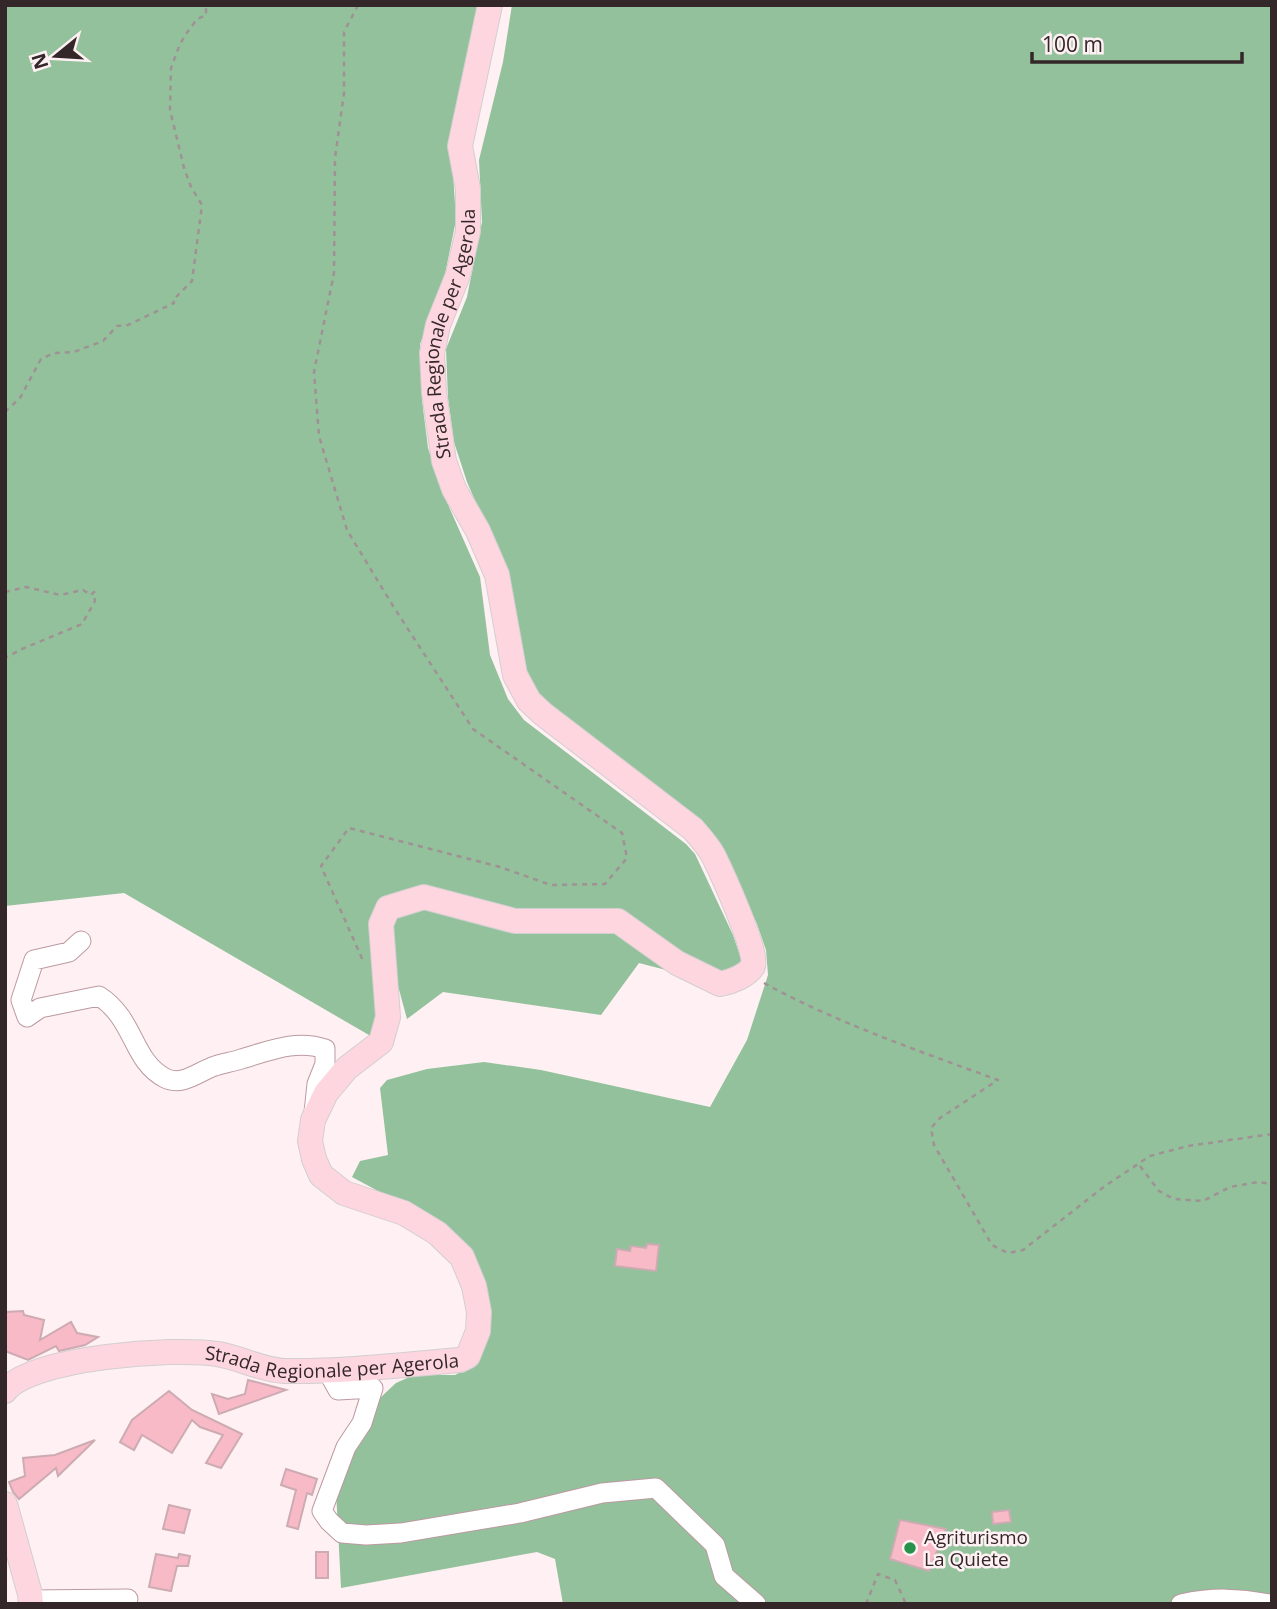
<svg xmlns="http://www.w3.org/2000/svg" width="1277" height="1609" viewBox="0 0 1277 1609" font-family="'Open Sans',sans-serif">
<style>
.forest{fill:#92c19b}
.building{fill:#f8bac7;stroke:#cdabb2;stroke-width:2}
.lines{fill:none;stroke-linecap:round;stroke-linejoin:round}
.minor-casing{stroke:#bc9aa1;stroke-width:21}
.major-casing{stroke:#d2cfd0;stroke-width:26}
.path{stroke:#a09294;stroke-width:2.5;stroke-dasharray:5 5;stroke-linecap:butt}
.minor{stroke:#fff;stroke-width:19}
.major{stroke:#fdd6df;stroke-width:24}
.poi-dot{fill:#27924a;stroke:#fff0f3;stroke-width:2.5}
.labels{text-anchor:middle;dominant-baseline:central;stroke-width:5;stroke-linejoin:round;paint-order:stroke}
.street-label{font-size:19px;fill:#342729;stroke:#fff0f3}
.poi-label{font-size:19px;fill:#342729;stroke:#fff0f3;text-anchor:start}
</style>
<rect width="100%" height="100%" fill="#fff0f3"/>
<!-- forest -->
<path class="forest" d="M5 5H486L452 157 456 220 442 289 420 344 422 400 428 448 442 491 480 577 490 655 508 699 524 720 686 844 695 854 733 935 746 973 720 984 639 963 601 1015 443 992 407 1019 383 930 381 1042 124 893 5 906Z
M512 5H1272V1604H563L555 1559 537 1552 341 1588 336 1490 353 1448 381 1397 396 1383 414 1375H455L474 1365 485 1348 487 1297 445 1227 352 1177 360 1161 388 1155 380 1088 387 1080 427 1069 484 1062 541 1070 710 1107 747 1040 768 975 766 950 757 924 717 839 543 701 531 686 516 648 505 570 467 482 454 442 448 398 446 349 467 297 482 222 479 160 503 62Z"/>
<!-- building -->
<path class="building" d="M647 1244 659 1245 656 1271 615 1266 617 1249 630 1251 631 1246 646 1248Z
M23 1311 24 1315 44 1320 40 1340 71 1322 77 1333 98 1337 85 1345 59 1351 56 1346 28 1360 5 1351V1312Z
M248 1380 286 1390 219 1414 212 1394 228 1399 245 1394Z
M169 1391 192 1410 242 1434 221 1468 206 1463 223 1435 200 1427 192 1420 172 1453 142 1435 134 1450 120 1442 132 1420Z
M95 1440 58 1476 56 1468 19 1499 13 1492 9 1482 25 1476 23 1458 55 1455Z
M286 1469 317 1479 312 1495 307 1493 298 1529 287 1526 296 1490 281 1485Z
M169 1505 190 1510 184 1533 163 1529Z
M1009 1510 1011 1522 993 1524 992 1512Z
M900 1520 946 1529 929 1571 890 1559Z
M316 1552H328V1578H316Z
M156 1554 178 1558 179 1554 190 1556 188 1566H177L171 1591 149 1587Z"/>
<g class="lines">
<!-- minor casing -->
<g class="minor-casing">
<path id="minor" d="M81 941 69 952 34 960 21 1000 27 1017 40 1008 99 996C135 1019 132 1061 165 1078 183 1087 199 1071 215 1066 223 1063 233 1062 241 1059 269 1051 296 1039 325 1049V1064L317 1084 314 1112
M328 1372 338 1390 373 1388 362 1423 346 1447 322 1511 329 1521 342 1533 366 1535 401 1533 520 1513 602 1493 656 1488 715 1545 724 1576 756 1604
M31 1600 128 1599
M1181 1604C1214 1597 1237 1598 1270 1604"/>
</g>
<!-- major casing -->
<g class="major-casing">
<g id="major">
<path id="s1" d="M5 1391C31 1357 175 1347 217 1354 239 1357 261 1370 284 1371 343 1372 401 1365 460 1360L468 1356 478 1331 479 1312 474 1286 462 1257 437 1233 404 1213 344 1193 321 1175 314 1159 310 1141 313 1120 326 1093 347 1068 381 1042 388 1017 381 924 388 908 424 897 515 921H618L677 963 720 984C731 982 747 976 753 966 759 954 721 871 713 855 708 846 700 837 693 829L543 714 529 701 515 675 497 575 478 531 454 489 444 461 434 392 432 353 438 325 458 275 468 231V189L460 146 490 5"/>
<path d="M5 1504 30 1594 31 1604"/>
</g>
</g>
<!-- path -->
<path class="path" d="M358 5 344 32V93L335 158 334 273 314 372 319 436 347 530 393 606 473 729 622 833 627 858 605 884 551 885 500 867 349 828 321 866 364 963
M5 412 20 398 41 359 54 353 74 352 103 341 117 326 128 325 174 303 173 300 192 281 202 205 191 187 184 168 170 110 171 68 180 44 186 34 197 19 206 15V5
M5 592 26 587 60 595 83 590 91 595 94 592 95 601 82 624 22 649 5 658
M764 983C837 1023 919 1051 998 1080L940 1118 931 1128 934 1145 992 1245 1008 1253 1023 1250 1105 1186 1150 1156 1188 1146 1272 1134
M1140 1166 1159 1191 1174 1199 1203 1201 1230 1187 1258 1182 1272 1184
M866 1604 878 1574 895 1580 906 1604"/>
<!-- minor -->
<use href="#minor" class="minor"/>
<!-- major -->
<use href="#major" class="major"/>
</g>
<!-- markers -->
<circle class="poi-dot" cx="910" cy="1548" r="7"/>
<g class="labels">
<!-- street labels -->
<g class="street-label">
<text stroke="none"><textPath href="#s1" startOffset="2184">Strada Regionale per Agerola</textPath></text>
<text stroke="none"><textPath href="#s1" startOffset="336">Strada Regionale per Agerola</textPath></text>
</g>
<!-- poi labels -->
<g class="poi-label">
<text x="924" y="1537">Agriturismo<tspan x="924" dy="22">La Quiete</tspan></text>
</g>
</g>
<!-- border -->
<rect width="1277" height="1609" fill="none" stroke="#342729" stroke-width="14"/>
<!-- north arrow -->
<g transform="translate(56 56) rotate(252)" stroke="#fff0f3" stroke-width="5" paint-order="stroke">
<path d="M0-5L12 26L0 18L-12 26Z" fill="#342729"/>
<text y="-10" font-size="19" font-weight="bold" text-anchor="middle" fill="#342729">N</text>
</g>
<!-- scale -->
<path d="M1032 52v10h210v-10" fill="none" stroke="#342729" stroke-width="3.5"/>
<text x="1042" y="52" font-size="21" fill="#342729" stroke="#fff0f3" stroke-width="5" paint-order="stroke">100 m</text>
</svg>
